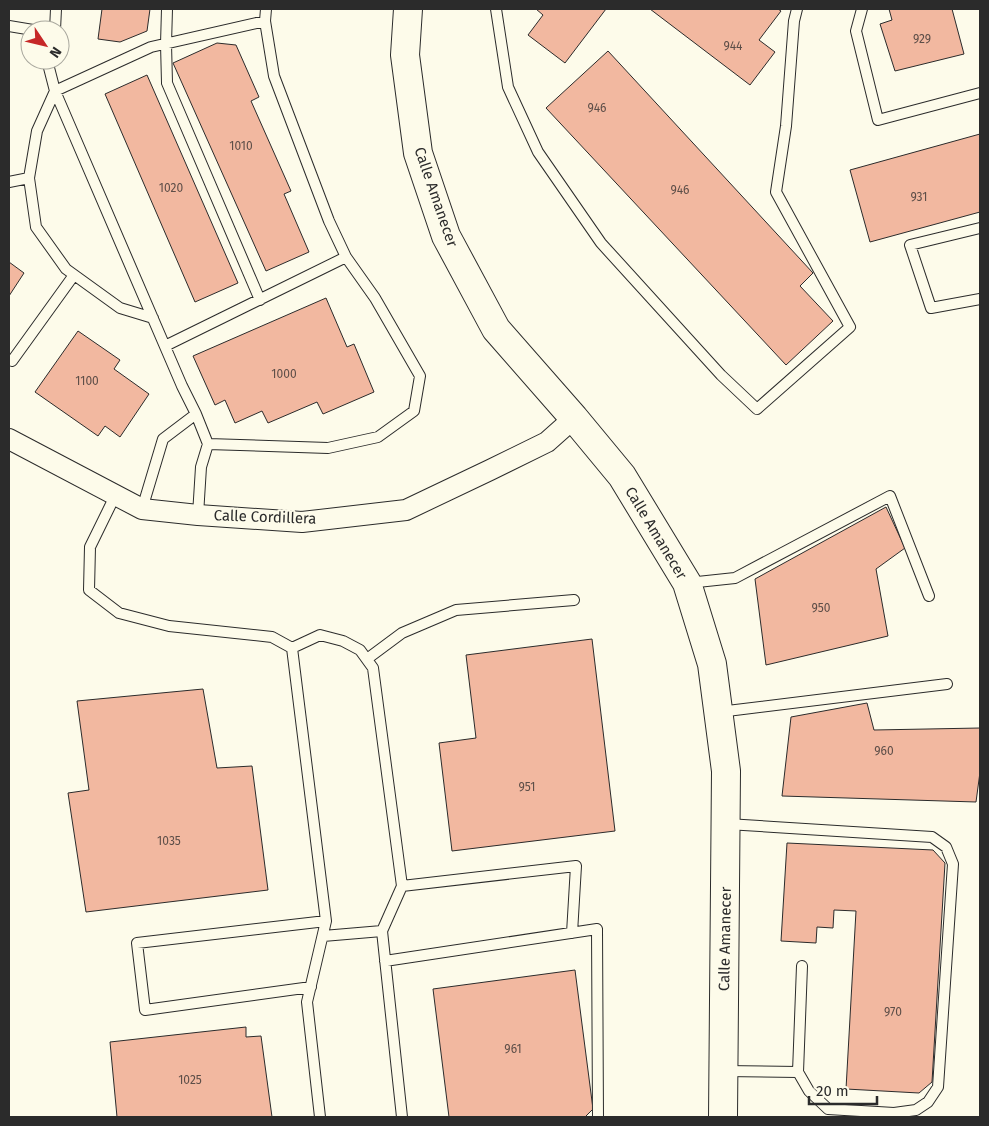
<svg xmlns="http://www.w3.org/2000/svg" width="989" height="1126" viewBox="0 0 989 1126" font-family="'Fira Sans',sans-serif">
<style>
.building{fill:#f2b8a0;stroke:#2b2b2b}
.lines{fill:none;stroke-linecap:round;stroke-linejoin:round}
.lane-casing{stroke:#2b2b2b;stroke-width:12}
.street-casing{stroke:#2b2b2b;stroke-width:22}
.secondary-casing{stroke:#2b2b2b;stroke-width:30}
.lane{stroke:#fdfbea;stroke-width:10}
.street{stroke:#fdfbea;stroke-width:20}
.secondary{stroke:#fdfbea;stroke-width:28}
.labels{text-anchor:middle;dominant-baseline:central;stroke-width:4;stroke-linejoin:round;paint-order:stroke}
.number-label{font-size:12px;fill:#5d4e48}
.street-label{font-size:15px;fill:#2b2b2b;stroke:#fdfbea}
</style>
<rect width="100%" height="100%" fill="#fdfbea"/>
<!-- building -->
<path class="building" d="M102 9H150L147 31 120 42 98 39Z
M536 9H606L565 63 528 35 543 15Z
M650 9H778L781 11 759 40 775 52 750 85Z
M889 9H952L964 54 895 71 880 24 892 20Z
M217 43 236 45 259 97 251 101 291 191 284 194 309 252 266 271 173 63Z
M608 51 813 273 800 286 833 321 786 365 546 108Z
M147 75 238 283 195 302 105 94Z
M980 134V212L870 242 850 170Z
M9 262 24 273 9 296Z
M326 298 347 347 354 344 374 392 323 414 317 402 268 423 262 411 235 423 225 400 215 405 193 356Z
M78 331 120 360 114 369 149 394 120 437 105 426 98 436 35 392Z
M886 507 905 548 876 569 888 636 766 665 755 579Z
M592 639 615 831 452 851 439 743 476 738 466 655Z
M203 689 217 768 252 766 268 890 86 912 68 793 89 790 77 701Z
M867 703 874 730 980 728V772L976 802 782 796 791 717Z
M787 843 933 850 945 863 932 1082 919 1093 846 1089 856 911 834 910 833 928 817 927 816 943 781 941Z
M575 970 593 1109 585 1117H449L433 989Z
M246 1027V1037L261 1036 272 1117H117L110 1042Z"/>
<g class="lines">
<!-- lane casing -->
<g class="lane-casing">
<path id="lane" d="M167 9 166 44 167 83 260 300
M496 9 508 87 538 152 601 243 721 375 757 409 850 327 776 192 786 126 794 21 797 9
M862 9 856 31 878 120 980 93
M9 26 33 30
M55 30 56 9
M47 60 55 91 182 386 196 414 208 444 201 467 198 515
M29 178 36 227 66 269 120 308 153 318
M9 182 29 178 37 131 55 91 151 47 265 21
M980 228 910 245 931 308 980 299
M165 346 346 257
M12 361 74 275
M208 444 328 448 378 437 414 411 420 376 375 298 346 257 329 221 274 76 265 21 266 9
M115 496 90 547 89 590 119 613 169 626 272 637 292 648 326 921 307 1002 320 1117
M142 509 163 439 196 414
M688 583 735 578 890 496 929 596
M292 648 320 635 343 641 360 650 373 668 402 886
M367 659 402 633 456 610 574 600
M719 712 947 684
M727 824 932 837 946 847 953 864 938 1087 928 1102 916 1110 894 1113 828 1109 809 1091 798 1072 802 966
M323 936 382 931
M385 961 597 929 598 1117
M311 987 145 1010 137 943 326 921
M724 1071 798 1072
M402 1117 382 931 402 886 576 866 572 933"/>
</g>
<!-- street casing -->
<g class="street-casing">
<path id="street" d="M9 439 142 509 198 515 302 522 406 510 490 470 547 442 574 418"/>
</g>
<!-- secondary casing -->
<g class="secondary-casing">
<path id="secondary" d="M408 9 405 55 418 153 446 236 496 329 574 418 622 476 687 583 712 664 726 771 723 1117"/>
</g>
<!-- lane -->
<use href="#lane" class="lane"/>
<!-- street -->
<use href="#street" class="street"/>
<!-- secondary -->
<use href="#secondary" class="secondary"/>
</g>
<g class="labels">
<!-- number labels -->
<g class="number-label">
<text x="922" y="39">929</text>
<text x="733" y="46">944</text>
<text x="597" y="108">946</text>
<text x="241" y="146">1010</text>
<text x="171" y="188">1020</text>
<text x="680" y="190">946</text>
<text x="919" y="197">931</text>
<text x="284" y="374">1000</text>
<text x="87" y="381">1100</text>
<text x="821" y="608">950</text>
<text x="884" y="751">960</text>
<text x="527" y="787">951</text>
<text x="169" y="841">1035</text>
<text x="893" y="1012">970</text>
<text x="513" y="1049">961</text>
<text x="190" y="1080">1025</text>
</g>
<!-- street labels -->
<g class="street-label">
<text transform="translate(436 197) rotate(71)">Calle Amanecer</text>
<text transform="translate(265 517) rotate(2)">Calle Cordillera</text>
<text transform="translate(656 533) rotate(59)">Calle Amanecer</text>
<text transform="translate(725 939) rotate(-89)">Calle Amanecer</text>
</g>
</g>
<!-- border -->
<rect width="989" height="1126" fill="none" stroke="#2b2b2b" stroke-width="20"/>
<!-- north arrow -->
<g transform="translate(45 45) rotate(125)"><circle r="24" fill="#fdfbea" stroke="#a9a89e"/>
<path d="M0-4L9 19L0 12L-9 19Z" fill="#c62828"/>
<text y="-8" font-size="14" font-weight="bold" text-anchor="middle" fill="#2b2b2b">N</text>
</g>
<!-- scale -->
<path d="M809 1096v8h68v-8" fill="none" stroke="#2b2b2b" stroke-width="2.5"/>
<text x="816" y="1096" font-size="15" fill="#2b2b2b" stroke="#fdfbea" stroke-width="4" paint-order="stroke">20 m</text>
</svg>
